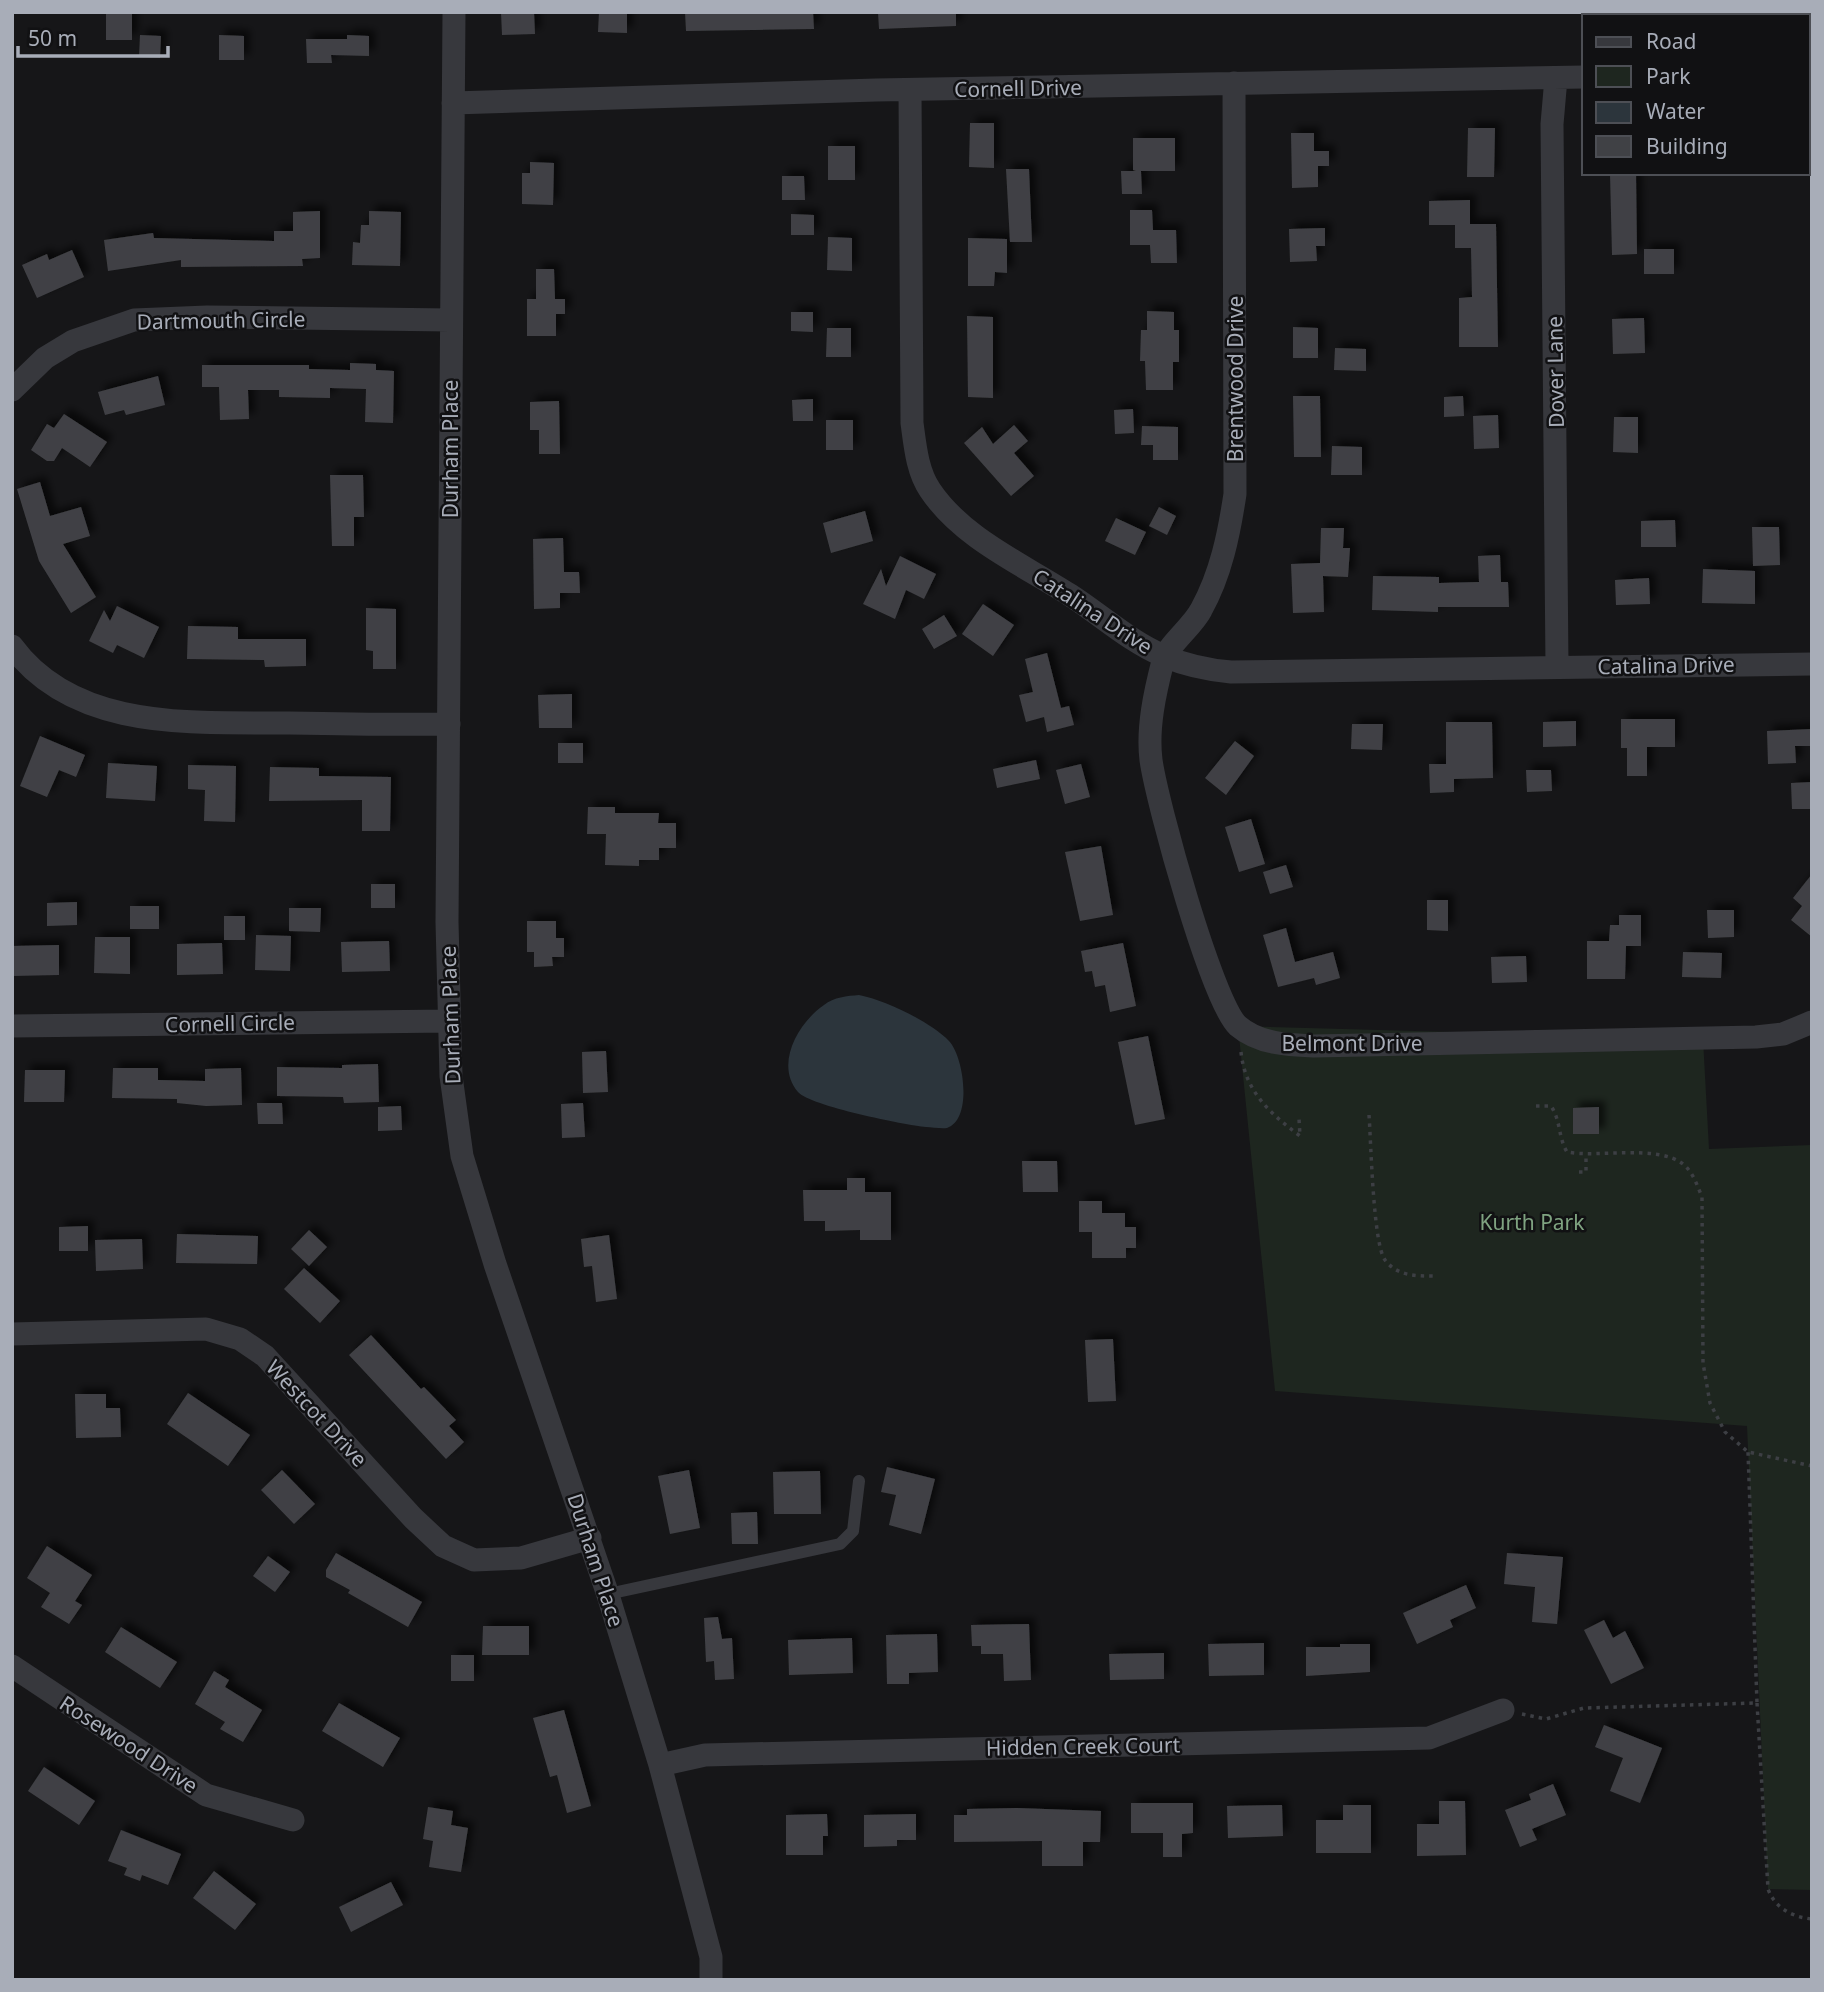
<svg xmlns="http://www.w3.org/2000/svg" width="1824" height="1992" viewBox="0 0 1824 1992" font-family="'Noto Sans',sans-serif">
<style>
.green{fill:#1e261f}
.water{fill:#2c353c}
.building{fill:#404145;filter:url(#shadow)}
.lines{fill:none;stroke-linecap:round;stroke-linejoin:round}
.path{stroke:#3d3f44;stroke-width:3.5;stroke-dasharray:3.5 5;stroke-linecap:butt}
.service{stroke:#37383d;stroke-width:12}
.minor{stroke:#37383d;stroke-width:23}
.labels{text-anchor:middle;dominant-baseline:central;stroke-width:5;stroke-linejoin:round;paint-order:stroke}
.street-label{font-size:21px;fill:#a8adb8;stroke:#111113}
.park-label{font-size:21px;fill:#7fa381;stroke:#111113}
</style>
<defs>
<filter id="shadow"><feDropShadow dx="6" dy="-6" stdDeviation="3.5" flood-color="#0009"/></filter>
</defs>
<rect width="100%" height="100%" fill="#161618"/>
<!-- green -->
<path class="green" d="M1238 1026 1703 1039 1709 1149 1812 1145V1890L1768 1889 1747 1426 1275 1391Z"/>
<!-- water -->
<path class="water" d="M859 995C885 1000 931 1022 949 1041 964 1057 973 1119 947 1128 941 1129 932 1127 926 1127 905 1125 810 1106 798 1092 774 1064 799 1022 824 1005 834 997 847 996 859 995Z"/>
<!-- building -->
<path class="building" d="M106 12H132V40H106Z
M501 12H534L535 34 502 35Z
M599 12H627V33L598 32Z
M685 12H813L814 29 686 31Z
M878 12H956V26L879 29Z
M140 35 161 36 160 58 139 57Z
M219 35 244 36V60H219Z
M347 35 369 36V56L331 55 332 63H307L306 39H347Z
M970 123H994V168L969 167Z
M1468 128H1495L1494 177H1467Z
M1291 133H1314V151H1329V166H1318V187L1292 188Z
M1133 138H1175V171H1141L1142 194H1122L1121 171H1136L1133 170Z
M828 146H855V180H828Z
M530 162 554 163 553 205 522 204V173H530Z
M1006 169H1029L1032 242H1010Z
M1610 173H1636L1637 254 1612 255Z
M782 176H804L805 200H782Z
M1470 200V224H1496L1498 347H1459V298L1472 297 1471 248H1455V225H1429V201Z
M1130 210H1152L1153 230H1176L1177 263H1151L1150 245H1130Z
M320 211V258L302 259 303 266 181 267V260L108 271 104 240 153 233 154 238 274 241V231H293V212Z
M369 211 401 212 400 266 352 265 353 242 360 243 361 225H369Z
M791 214 814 215V235H791Z
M1325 228V246H1316L1317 261 1290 262 1289 229Z
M828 237 852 238V271L827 270Z
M968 238 1007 239V273L995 272 994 286H968Z
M1644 249H1674V274H1644Z
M72 250 84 277 37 298 22 265 47 254 49 260Z
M536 269H554L555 299H565V314H556V336H527V299H536Z
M1147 311 1174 312V330H1179V362H1173V390H1146L1145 361H1140L1141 330H1147Z
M791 312H813V332L791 331Z
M967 316 993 317V398L968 397Z
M1644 318 1645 353 1613 354 1612 319Z
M1293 327 1318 328V358H1293Z
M827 328H851V357H826Z
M1335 348 1366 349V371L1334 370Z
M350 363 376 364V370L394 371 393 423 365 422 366 389 330 388V398L279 397V390H248L249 419 220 420 219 387H202V365H309V369L350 370Z
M158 376 165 405 126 415 124 410 105 415 98 392Z
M1293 396H1320L1321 457H1294Z
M1463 396 1464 416 1444 417V397Z
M813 399V421H793L792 400Z
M559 401 560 454H539V430H530V402Z
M1133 409 1134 433 1115 434 1114 410Z
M64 414 107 442 90 467 62 448 54 461H47L31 450 47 424 54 428Z
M1498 415 1499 448 1474 449 1473 416Z
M1614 417H1638V453L1613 452Z
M826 420H853V450H826Z
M1014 425 1028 441 1014 453 1034 476 1011 496 964 443 982 427 993 444Z
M1142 426 1178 427V460H1153V445H1141Z
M1332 446 1362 447V475H1331Z
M330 475H363L364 517H354V546H332Z
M40 482 50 516 81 507 90 536 63 544 96 597 71 613 39 561 17 489Z
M1159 507 1176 516 1167 535 1149 526Z
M865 511 873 541 831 553 823 523Z
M1116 518 1146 532 1135 555 1105 541Z
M1675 520 1676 547H1641V521Z
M1752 527H1779L1780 565 1753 566Z
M1321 528H1344L1343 548H1350L1348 577 1323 576 1324 612 1293 613 1291 564 1320 563Z
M563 538 564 572H579L580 593H560V608L534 609 533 539Z
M1500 555 1501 582H1508L1509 607H1438V612L1372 610 1373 576 1439 577V583L1479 582 1478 556Z
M900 556 936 574 924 599 906 590 895 619 863 604 881 569 886 586Z
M1703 569 1755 571V604L1702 603Z
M1649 578 1650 604 1616 605 1615 580Z
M983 604 1014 625 993 656 962 634Z
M117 606 159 627 144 658 117 645 113 653 89 641 104 610 110 621Z
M366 608 396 609V669H373V651L366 650Z
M944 615 957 636 934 649 922 629Z
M188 626 238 627V639H306V666L265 667 264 660 187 659Z
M1047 653 1061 708 1069 706 1074 725 1047 732 1044 717 1026 722 1019 695 1033 692 1025 659Z
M572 694V728H539L538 695Z
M1621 719H1675V747H1647V776H1627V748H1621Z
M1576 721V746L1543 747V722Z
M1446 722H1492L1493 778 1454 779V792L1430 793 1429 764H1446Z
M1352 724H1383L1382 750 1351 749Z
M1812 729V746H1795L1796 763 1768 764 1767 731Z
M40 736 85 755 76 777 59 770 47 797 20 786Z
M1235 741 1254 756 1226 795 1205 778Z
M558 743H583V763H558Z
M1036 760 1040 779 997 788 993 769Z
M108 763 157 766 155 801 106 798Z
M1081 764 1090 797 1065 804 1056 770Z
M188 765 236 766 235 822 204 821 205 790 188 789Z
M270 767 319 768V776L391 777 390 831H362V800L269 801Z
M1526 770H1551L1552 791 1527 792Z
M1812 782V809H1792L1791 783Z
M588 807H615V813H659L658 823H676V848H659V860H639V866L605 865 606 834H587Z
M1251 819 1265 864 1239 872 1225 827Z
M1101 846 1113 915 1080 921 1065 852Z
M1286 865 1293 887 1270 894 1263 872Z
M1812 874V937L1791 920 1802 906 1793 898Z
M371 884H395V908H371Z
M1427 900H1448V931L1427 930Z
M77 902V925L47 926V903Z
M130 906H159V929H130Z
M289 908H321L320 932 289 931Z
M1707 910H1734V937L1708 938Z
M1619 915H1641V946H1626L1625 979H1587V941H1609L1610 925H1619Z
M224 916H245V940H224Z
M527 921H556V938H564V957H552L553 966 534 967V952H527Z
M1286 928 1295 962 1333 952 1340 978 1316 985 1314 978 1278 987 1263 935Z
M256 935 291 936 290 971 255 970Z
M95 937H130V974L94 973Z
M389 941 390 971 342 972 341 942Z
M222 943 223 974 177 975V944Z
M1123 943 1136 1006 1110 1012 1105 985 1095 987 1092 971 1085 972 1081 951Z
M59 945V975L12 976V946Z
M1683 952 1722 953 1721 978 1682 977Z
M1526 956 1527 982 1492 983 1491 957Z
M1148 1036 1165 1119 1135 1125 1118 1042Z
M606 1051 608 1092 583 1093 582 1052Z
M378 1064 379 1102 344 1103 343 1097 277 1096V1067L342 1068V1065Z
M113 1068H158V1080L205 1081V1069L241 1068 242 1105 206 1106 177 1103V1099L112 1098Z
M25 1070H65L64 1102H24Z
M257 1103H282L283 1124H258Z
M583 1103 585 1137 562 1138 561 1104Z
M401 1106 402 1130 378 1131V1107Z
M1599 1107V1134H1573V1108Z
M1022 1161H1057L1058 1192H1023Z
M847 1178H865V1192H891V1240H860V1230L825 1231V1221H804L803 1190H847Z
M1079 1201H1102V1213H1125V1227H1136V1248H1126V1258H1092V1232H1079Z
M88 1226V1251H59V1227Z
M309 1230 327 1247 309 1266 291 1249Z
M177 1234 258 1236 257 1264 176 1263Z
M609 1235 617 1299 596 1302 592 1266 584 1267 581 1239Z
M142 1239 143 1269 96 1271 95 1240Z
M304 1268 340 1301 320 1323 284 1289Z
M371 1335 421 1389 424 1387 456 1420 449 1426 464 1442 446 1459 349 1355Z
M1113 1339 1116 1401 1088 1402 1085 1340Z
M188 1393 250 1435 228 1466 167 1424Z
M75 1394H106V1408H120L121 1437 76 1438Z
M887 1467 935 1479 921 1534 889 1525 896 1495 881 1492Z
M282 1470 315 1504 294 1524 261 1490Z
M689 1470 700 1528 670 1534 658 1476Z
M820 1471 821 1514H774L773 1472Z
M757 1512 758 1544H732L731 1513Z
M47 1546 92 1575 75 1601 82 1605 69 1624 41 1607 50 1593 27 1578Z
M336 1553 422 1602 408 1627 348 1593 350 1590 326 1577V1570Z
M1507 1553 1563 1557 1557 1624 1532 1622 1535 1587 1504 1584Z
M268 1556 290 1572 275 1592 253 1576Z
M1466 1585 1476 1608 1450 1620 1453 1627 1417 1644 1403 1613Z
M718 1617 722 1639 732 1638 734 1679 715 1680 714 1661 706 1662 704 1618Z
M1604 1620 1613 1638 1625 1631 1644 1668 1611 1684 1584 1630Z
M1029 1624 1031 1680 1004 1681 1003 1654H981V1646H972L971 1625Z
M483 1626H529V1655H482Z
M121 1627 177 1662 160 1688 105 1652Z
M937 1634 938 1672 909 1673V1684H887L886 1635Z
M852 1638 853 1673 789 1675 788 1640Z
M1264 1643V1675L1209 1676 1208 1644Z
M1340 1644H1370V1672L1306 1676V1647H1340Z
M1164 1653V1679L1110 1680 1109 1654Z
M451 1655H474V1681H451Z
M214 1671 229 1680 225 1687 262 1710 243 1742 220 1729 225 1722 195 1704Z
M339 1703 400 1738 383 1767 322 1731Z
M564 1710 591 1806 567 1813 557 1775 550 1777 533 1718Z
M1604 1725 1662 1748 1640 1803 1610 1791 1623 1758 1595 1747Z
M44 1767 95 1801 79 1825 28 1791Z
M1553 1784 1566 1815 1532 1829 1537 1840 1520 1847 1505 1810 1531 1800 1529 1794Z
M1439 1801H1465L1466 1855 1417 1856V1824H1439Z
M1131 1803H1193V1833L1182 1834V1857H1163V1833H1131Z
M1282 1805 1283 1836 1228 1838 1227 1806Z
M1343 1805H1371V1853H1316V1820H1343Z
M428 1807 453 1811 451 1825 468 1828 461 1872 429 1867 433 1841 423 1839Z
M1017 1808 1101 1811 1100 1842H1083V1866H1042V1841L954 1842V1815H967V1809Z
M827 1814 828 1836H823V1855H786V1815Z
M916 1814V1840H897V1846L864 1847V1815Z
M121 1830 181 1854 168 1885 142 1875 140 1881 124 1875 127 1868 108 1861Z
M214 1871 256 1904 235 1930 193 1898Z
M391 1882 403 1905 351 1932 339 1907Z"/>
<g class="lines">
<!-- path -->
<path class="path" d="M1241 1052C1245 1092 1271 1114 1300 1136L1299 1119
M1536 1106H1551C1561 1121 1558 1137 1567 1152 1599 1158 1657 1144 1683 1164 1693 1172 1697 1185 1702 1197L1703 1363 1710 1403 1725 1432 1748 1452 1812 1466
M1369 1115C1371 1141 1373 1244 1385 1260 1397 1276 1415 1276 1434 1276
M1579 1172H1586V1154
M1757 1703 1768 1889C1775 1908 1792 1917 1812 1919
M1522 1714 1546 1719 1584 1708 1757 1703 1748 1452"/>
<!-- service -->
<path class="service" d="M608 1594 840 1544 853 1531 859 1481"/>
<!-- minor -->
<path class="minor" d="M454 12 447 922 451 1076 462 1156 495 1264 608 1595 660 1765 711 1957V1980
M1808 73H1812
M1556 78 1552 124 1557 666
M1234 83 1235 494C1229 534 1221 574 1201 610 1193 626 1167 646 1163 661 1155 692 1147 728 1151 760 1157 803 1212 1002 1238 1026 1259 1044 1288 1045 1314 1046L1756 1037 1783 1034 1812 1022
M910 90 912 423C915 445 917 471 930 490 962 538 1022 564 1070 595 1101 615 1129 641 1164 656 1185 665 1208 670 1231 672L1812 664
M453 103 876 90 1584 77
M12 390 45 358 73 341 134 320 207 317 450 320
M12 646C75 732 194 722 289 723 342 724 395 725 449 724
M12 1026 448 1021
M12 1334 206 1329 240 1339 265 1356 413 1518 443 1546 474 1560 521 1558 590 1538
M12 1666 206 1795 293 1820
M660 1765 705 1755 1429 1738 1503 1710"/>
</g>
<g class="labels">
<!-- street labels -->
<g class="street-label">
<text transform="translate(1018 88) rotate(-1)">Cornell Drive</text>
<text transform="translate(221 320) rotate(-1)">Dartmouth Circle</text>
<text transform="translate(1555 372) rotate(-91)">Dover Lane</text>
<text transform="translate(1235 379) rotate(-90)">Brentwood Drive</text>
<text transform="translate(450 449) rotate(-90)">Durham Place</text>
<text transform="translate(1093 611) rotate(33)">Catalina Drive</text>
<text transform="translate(1666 665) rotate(-1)">Catalina Drive</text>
<text transform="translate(450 1015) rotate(-92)">Durham Place</text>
<text transform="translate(230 1023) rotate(-1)">Cornell Circle</text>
<text x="1352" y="1043">Belmont Drive</text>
<text transform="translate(317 1413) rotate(47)">Westcot Drive</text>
<text transform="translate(596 1560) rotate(72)">Durham Place</text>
<text transform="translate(129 1744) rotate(33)">Rosewood Drive</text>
<text transform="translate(1083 1746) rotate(-1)">Hidden Creek Court</text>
</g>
<!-- park labels -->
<g class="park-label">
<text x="1532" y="1222">Kurth Park</text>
</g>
</g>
<!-- border -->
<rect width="1824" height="1992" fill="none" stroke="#a8adb8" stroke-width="28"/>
<!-- legend -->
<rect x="1582" y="14" width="228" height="161" fill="#111113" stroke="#4d4f55" stroke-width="2"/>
<rect x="1596" y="37" width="35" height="10" fill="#37383d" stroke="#4d4f55" stroke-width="2"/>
<text x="1646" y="49" font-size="21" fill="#a8adb8">Road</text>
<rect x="1596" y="66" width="35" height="21" fill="#1e261f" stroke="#4d4f55" stroke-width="2"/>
<text x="1646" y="84" font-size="21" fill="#a8adb8">Park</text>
<rect x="1596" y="102" width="35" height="21" fill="#2c353c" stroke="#4d4f55" stroke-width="2"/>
<text x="1646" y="119" font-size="21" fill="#a8adb8">Water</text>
<rect x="1596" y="136" width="35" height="21" fill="#404145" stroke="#4d4f55" stroke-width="2"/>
<text x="1646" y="154" font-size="21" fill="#a8adb8">Building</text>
<!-- scale -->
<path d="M18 46v10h150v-10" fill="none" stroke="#a8adb8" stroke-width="3.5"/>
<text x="28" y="46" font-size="21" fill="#a8adb8" stroke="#111113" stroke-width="5" paint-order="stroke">50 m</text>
</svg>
